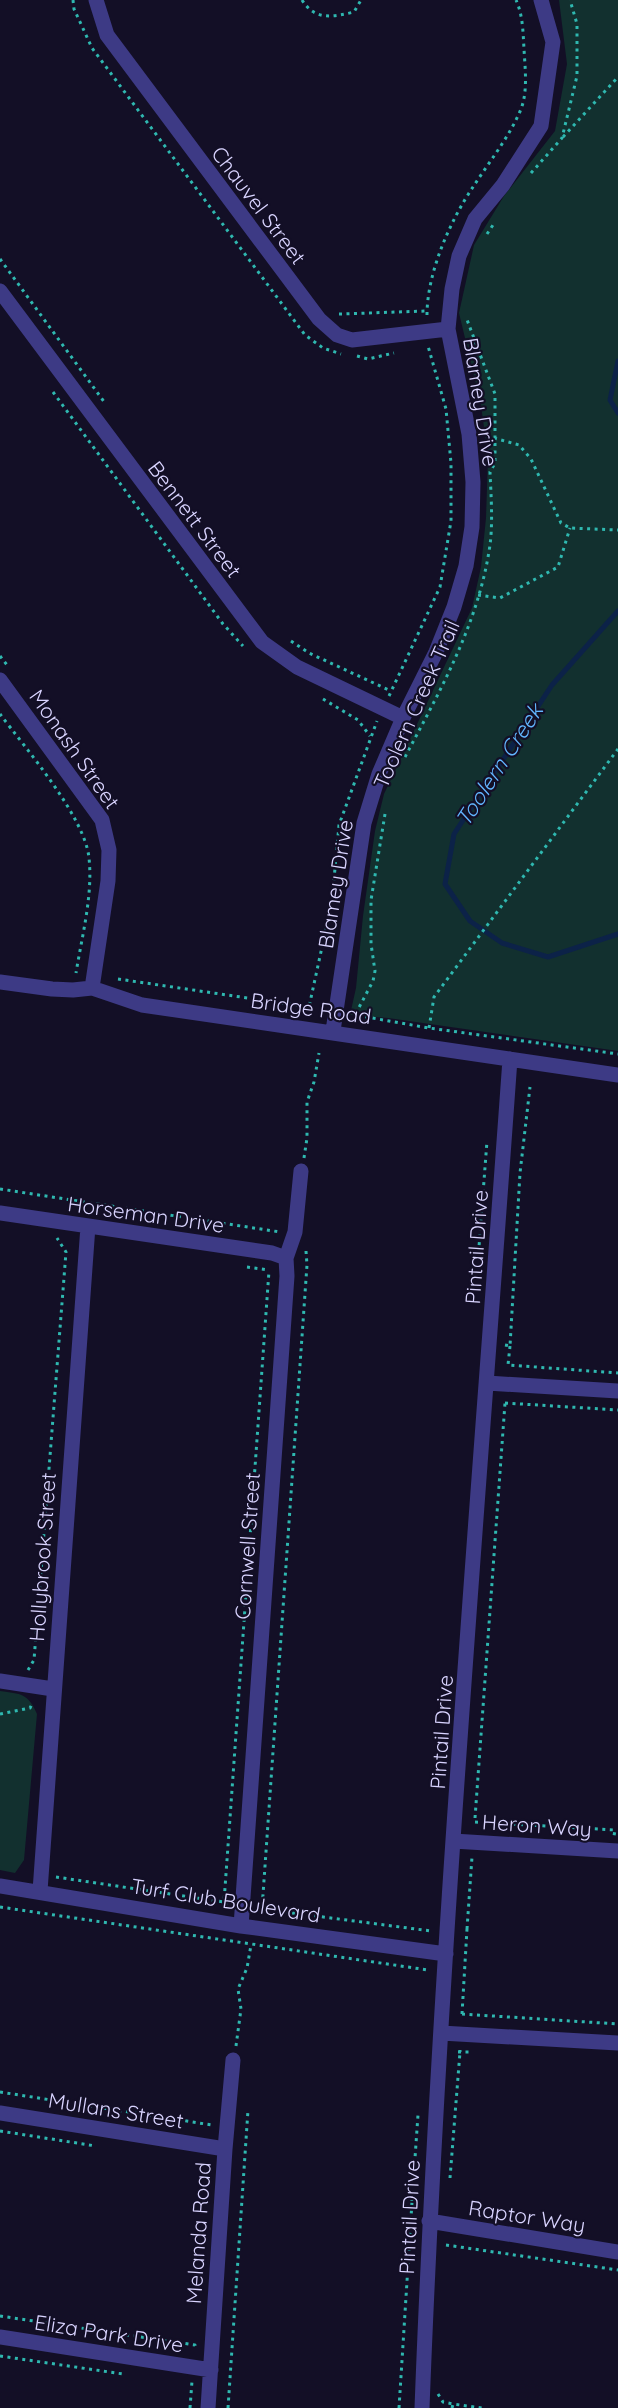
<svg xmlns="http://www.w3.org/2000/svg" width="618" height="2408" viewBox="0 0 618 2408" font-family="Quicksand,sans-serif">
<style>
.green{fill:#12302f}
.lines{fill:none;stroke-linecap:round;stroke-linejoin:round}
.stream{stroke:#0c2248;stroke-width:5}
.path{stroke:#2fb8b0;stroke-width:3;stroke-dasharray:3 4.5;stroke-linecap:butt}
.minor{stroke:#3d3a85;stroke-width:15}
.labels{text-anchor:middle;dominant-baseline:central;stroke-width:4.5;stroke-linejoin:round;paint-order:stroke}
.street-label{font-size:21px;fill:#d9d4ff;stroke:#130f26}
.water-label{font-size:22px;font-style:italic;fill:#62b6ff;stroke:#130f26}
</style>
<rect width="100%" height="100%" fill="#130f26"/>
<!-- green -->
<path class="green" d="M559 0H618V1051L388 1018 350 1015 356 988 363 916 375 831 384 794 472 608 481 567 486 518 488 457 481 405 459 313 474 245 504 196 555 131 567 64Z
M0 1691C21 1694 28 1693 37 1714L24 1860 15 1873 0 1870Z"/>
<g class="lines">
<!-- stream -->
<path class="stream" d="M618 361 610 400 618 413
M618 611 552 685 454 834 445 884 470 921 502 943 548 957 618 934"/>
<!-- path -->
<path class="path" d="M73 0 74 9 92 48 305 335 323 348 341 354
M302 0C315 21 333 17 354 12L361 0
M563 137 618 77
M531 173 562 138 577 76V24L570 0
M487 234 495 222
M0 259 105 403
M339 314 427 311
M427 315C427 273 450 221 473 187 489 162 510 136 521 109 528 91 525 68 524 49 523 33 523 15 516 0
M357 356 368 359 394 353
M53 392 223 624 243 646
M494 438 519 445 531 459 561 523 570 528 618 530
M478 595 500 598 558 567 570 528
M291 641 309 653 391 691
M0 656 7 665
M389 696 440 587 451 521V463L446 409 428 346
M323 699 358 720 370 736
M0 714C26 749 85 817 89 858 93 895 82 936 76 973
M405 757C441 689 479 622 490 545 493 522 491 495 490 472L495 463V394L466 317
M385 814 371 900V944L375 971 373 981 355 1015 429 1028 618 1054
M118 979 309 1007 332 901 339 825 377 721
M429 1028 434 997 618 749
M304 1158 307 1138V1102L314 1082 319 1053
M0 1189 280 1232
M306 1251 307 1265 262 1909 431 1931
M478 1260 487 1141
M247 1267 269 1270
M505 1345 510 1346 520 1173 530 1087
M510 1346 508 1365 618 1373
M505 1403 618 1410
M28 1670 34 1660 66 1252 57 1238
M0 1714 30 1708 33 1702
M475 1818 505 1403
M475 1822 615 1830 614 1836
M56 1877 224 1902
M228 1903 224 1902 269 1271
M0 1907 428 1970
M467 1929 472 1857
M462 2014 467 1929H463
M462 2014 618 2024
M236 2046 241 2009 238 1989 247 1968 251 1945
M460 2050V2052H473
M0 2092 212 2125
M0 2131 96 2146
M450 2178 460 2052H458
M412 2201 418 2115
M446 2245 618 2270
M0 2316 195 2345V2348
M0 2356 123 2374
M438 2394 443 2402 453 2404
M190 2408 192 2381
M228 2408 248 2110
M399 2408 412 2202H417
M452 2408 453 2404 482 2408"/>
<!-- minor -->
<path class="minor" d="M96 0 107 35 319 319 337 335 352 340 448 329
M0 291 262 642 297 667 403 718
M0 680 102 820 109 850 108 881 92 988
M0 982 52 989 73 990 92 988 142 1005 618 1075
M333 1031 364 823 379 774 403 718 436 652 454 607 466 566 472 527 473 482 469 434 448 329 452 289 459 256 475 219 503 185 541 126 553 42 541 0
M0 1213 272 1253 286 1258
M487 1383 618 1391
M0 1681 53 1689
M453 1841 618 1851
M0 1886 241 1926 446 1954
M40 1891 88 1226
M241 1926 287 1276 286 1258 295 1232 301 1171
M441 2033 618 2043
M0 2113 225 2149
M429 2221 618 2252
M0 2337 211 2370
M208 2408 225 2149 233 2060
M422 2408C439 1958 478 1508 510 1059"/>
</g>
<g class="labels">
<!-- street labels -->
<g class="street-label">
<text transform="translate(259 205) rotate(53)">Chauvel Street</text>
<text transform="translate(481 402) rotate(81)">Blamey Drive</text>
<text transform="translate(195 519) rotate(53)">Bennett Street</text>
<text transform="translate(416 704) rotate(-66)">Toolern Creek Trail</text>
<text transform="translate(75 749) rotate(55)">Monash Street</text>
<text transform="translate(335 884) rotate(-81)">Blamey Drive</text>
<text transform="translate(311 1008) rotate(8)">Bridge Road</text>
<text transform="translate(146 1214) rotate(8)">Horseman Drive</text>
<text transform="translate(476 1247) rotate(-86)">Pintail Drive</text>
<text transform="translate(247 1546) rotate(-86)">Cornwell Street</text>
<text transform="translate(42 1557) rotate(-86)">Hollybrook Street</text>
<text transform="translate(441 1732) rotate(-86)">Pintail Drive</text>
<text transform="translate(537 1825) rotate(4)">Heron Way</text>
<text transform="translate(226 1900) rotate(9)">Turf Club Boulevard</text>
<text transform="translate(116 2110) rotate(9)">Mullans Street</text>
<text transform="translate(527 2216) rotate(9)">Raptor Way</text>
<text transform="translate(409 2217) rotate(-87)">Pintail Drive</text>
<text transform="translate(198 2233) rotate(-86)">Melanda Road</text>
<text transform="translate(109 2333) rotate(9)">Eliza Park Drive</text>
</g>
<!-- water labels -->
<g class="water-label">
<text transform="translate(499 765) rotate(-57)">Toolern Creek</text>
</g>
</g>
</svg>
